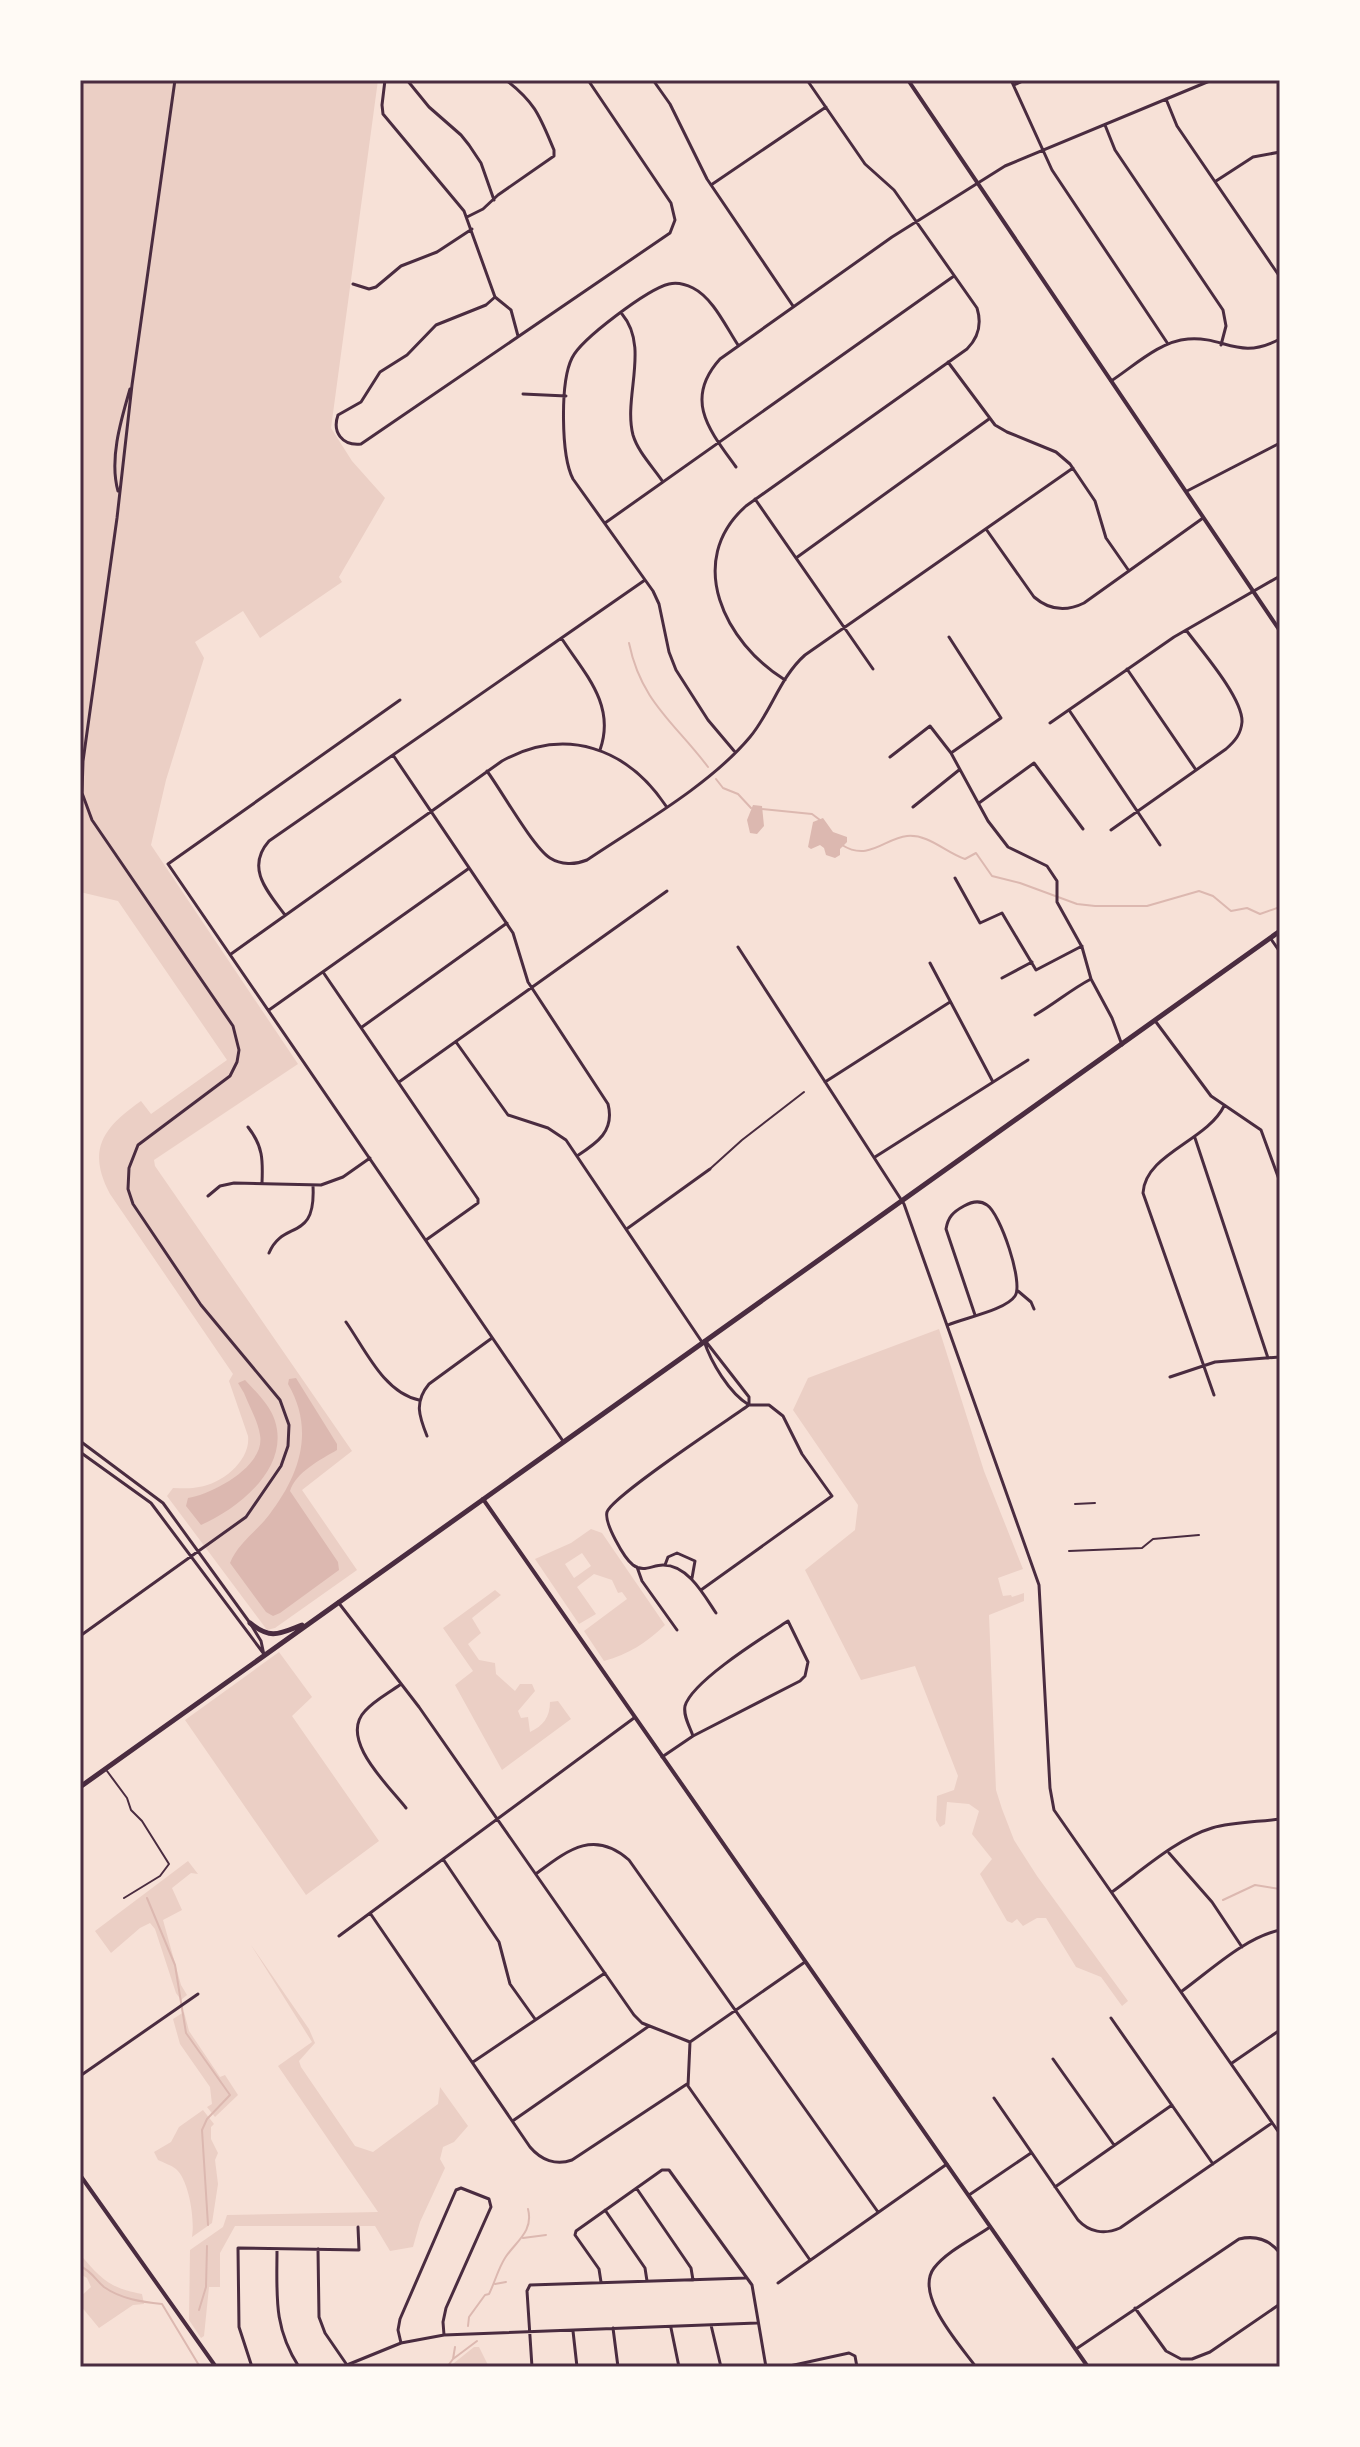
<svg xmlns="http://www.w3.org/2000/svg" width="1360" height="2447" viewBox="0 0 1360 2447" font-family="Overpass,sans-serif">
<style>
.green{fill:#ebcfc5;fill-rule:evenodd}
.water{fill:#dcb8b0}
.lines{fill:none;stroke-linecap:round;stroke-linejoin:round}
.stream{stroke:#dcb8b0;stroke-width:2}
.service{stroke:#4a2c40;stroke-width:2}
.pedestrian{stroke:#4a2c40;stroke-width:2}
.minor{stroke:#4a2c40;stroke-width:3}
.tertiary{stroke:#4a2c40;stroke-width:4}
.secondary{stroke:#4a2c40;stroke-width:4}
.primary{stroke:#4a2c40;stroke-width:5}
.neatline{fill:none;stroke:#4a2c40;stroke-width:3}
</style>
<rect width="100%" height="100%" fill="#f7e1d7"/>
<!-- green -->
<path class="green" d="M80 80H378L331 428 352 461 385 498 339 577 342 582 260 638 243 611 195 642 204 658 166 780 151 845 298 1064 154 1160 155 1166 352 1451 302 1490 357 1570 275 1628 267 1630 167 1496 173 1488C182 1488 191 1489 199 1487 222 1484 251 1460 248 1436L229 1381 233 1374 110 1194C86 1149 104 1127 141 1101L151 1114 227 1060 118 901 80 892Z
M939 1329 984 1471 1023 1569 998 1578 1003 1596 1011 1595 1012 1597 1024 1593V1601L989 1615 996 1790 1002 1809 1014 1840 1037 1876 1128 2001 1122 2006 1101 1977 1076 1967 1046 1918H1037L1023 1926 1017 1919 1012 1923 1007 1921 980 1874 992 1859 972 1834 979 1811 969 1804 947 1802 945 1824 940 1827 936 1820 937 1796 954 1790 958 1776 915 1666 861 1680 805 1570 855 1530 858 1505 793 1410 808 1378Z
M591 1529 602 1533 665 1625C646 1643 629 1654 604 1661L584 1631 627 1599 622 1592 618 1593 612 1580 594 1574 577 1587 596 1614 579 1624 535 1559 571 1543ZM582 1553 591 1566 574 1578 565 1564Z
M495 1590 501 1595 472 1618 481 1633 468 1644 479 1660 495 1663 496 1674 515 1691 520 1684H532L535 1691 518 1711 521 1718 528 1717 530 1732C543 1726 550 1717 550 1702L558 1701 571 1719 502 1770 455 1685 473 1671 443 1628Z
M279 1652 312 1697 292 1716 379 1841 306 1895 185 1720Z
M188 1861 198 1874 191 1873 172 1888 182 1910 163 1920 181 1985 187 1995 181 2000 176 1993 155 1929 150 1923 140 1928 111 1953 95 1931Z
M251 1945 309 2029 315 2043 299 2061 301 2067 355 2146 373 2152 438 2104 440 2087 468 2126 454 2142 443 2147 440 2159 445 2168 420 2222 413 2247 390 2251 375 2226H235L220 2253V2287H209L204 2336 201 2338 189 2320 190 2250 223 2227 227 2215 378 2212 278 2066 312 2042Z
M184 2012 189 2031 220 2077 225 2075 238 2095 215 2117 207 2107 212 2104 210 2087 180 2044 173 2019Z
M203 2110 214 2124 211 2127V2139L218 2153 215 2160 218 2184 212 2223 192 2237C195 2220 189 2180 176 2169 171 2165 164 2163 158 2160L154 2152 171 2142 179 2127Z
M80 2254C100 2278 109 2288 142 2294L144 2304 133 2305 99 2328 80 2305V2297L91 2287 87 2278 80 2274Z
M474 2347H479L489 2367H449Z"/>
<!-- water -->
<path class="water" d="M753 805 762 806 764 826 757 834 750 833 747 820Z
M823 818 833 832 847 837V842L840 849V855L835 858 826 855 824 848 820 845 811 849 808 847 813 822Z
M296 1378 337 1444V1450C320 1460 296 1472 290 1491L338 1562 339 1570 280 1613 273 1616 266 1612 230 1563C238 1543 256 1532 269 1515 300 1475 315 1430 288 1384L289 1379Z
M245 1380C256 1392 270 1405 275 1421 290 1468 238 1509 201 1525L186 1506 188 1498C212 1494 266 1466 260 1435 258 1421 249 1406 244 1393L238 1383Z"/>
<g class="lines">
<!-- stream -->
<path class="stream" d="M629 643C641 702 675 723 708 767
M716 779 723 788 738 794 751 808
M761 809 812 814 820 820
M842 845C869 862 885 838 907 836 929 834 946 853 965 859L976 853 992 876 1020 883 1077 904 1095 906H1147L1199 891 1213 896 1231 911 1247 908 1260 914 1280 907
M147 1898 175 1965 186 2033 230 2095 207 2119 202 2130 208 2225
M1223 1900 1255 1885 1280 1889
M523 2238 546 2235
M80 2266C93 2272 95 2280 104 2287 121 2299 142 2302 162 2304L200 2367
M495 2284 506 2282
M199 2310 206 2287 207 2246
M468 2326 469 2317 485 2295 489 2294C495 2282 498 2269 505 2258 515 2242 534 2232 528 2209
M453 2359 477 2341
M447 2367 453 2359 455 2347"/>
<!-- service -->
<path class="service" d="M711 1168 742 1140 804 1092
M107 1771 127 1798 131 1810 142 1821 169 1864 160 1876 124 1898"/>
<!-- pedestrian -->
<path class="pedestrian" d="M1075 1504 1095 1503
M1069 1551 1142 1548 1153 1539 1199 1535"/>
<!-- minor -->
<path class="minor" d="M385 80 382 105 383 114 464 211 495 297 511 310 518 336
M407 80 429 107 461 135 469 145 481 163 494 200
M653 80 670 104 707 179 793 306
M1011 80 1052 170 1168 344
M1014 85 1025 80
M1166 99 1177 126 1280 277
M1105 125 1115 150 1223 310 1226 326 1221 345
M1216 181 1253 157 1280 152
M711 185 826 107
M467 217 483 209 498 195 554 156V150C540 117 536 103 506 80
M353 284 369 289 376 287 401 266 437 252 472 229
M495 297 486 305 436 325 407 355 380 372 361 402 338 415C332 432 342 446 361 444L670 233 675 220 671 203 588 80
M622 314C650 347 623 397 633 435 638 452 653 467 663 482
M948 362 995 425 1007 432 1056 452 1070 464 1095 501 1106 538 1129 571
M1111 381C1134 366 1160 341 1188 339 1225 336 1238 361 1280 339
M523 394 566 396
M736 467C710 431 683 400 720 359L892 237 1005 166 1212 80
M118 491C109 459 121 420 130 389
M1187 491 1280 443
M755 499 873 669
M605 523 954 276
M986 529 1034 597C1049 610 1066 612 1084 603L1203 518
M796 558 989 419
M949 637 1001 718 951 753
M562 639C585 674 616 705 600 750
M1127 669 1196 770
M785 680C725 643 684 561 746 506L967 349C979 337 982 324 977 308L894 190 865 164 807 80
M400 700 168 864 563 1441
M1069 710 1160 845
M1050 723 1174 637 1280 576
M735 752 708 720 676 670 669 652 659 604 653 591 573 479C561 456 560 382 572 358 581 339 648 289 669 284 677 282 685 284 693 288 713 298 726 327 738 345
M393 755 513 933 528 982 608 1104C615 1131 597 1143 577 1156
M890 757 930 726 951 753 988 821 1008 847 1047 866 1057 881V902L1082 947 1091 979 1112 1018 1122 1045
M487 771C501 790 533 847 550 858 561 865 575 865 587 860 639 825 710 785 750 737 771 712 780 677 805 655L1073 468
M979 803 1034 763 1083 829
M913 807 959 770
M1111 830 1226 749C1235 741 1241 734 1242 722 1243 698 1201 650 1186 630
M955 878 980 923 1002 913 1036 970 1082 946
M285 915C268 892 245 868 269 841L645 580
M1271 939 1280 952
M738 947 904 1204 1039 1585 1050 1788 1054 1810 1280 2134
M231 954 502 761C566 726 627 748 666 806
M930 963 993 1082
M323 972 478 1199V1203L426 1240
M1002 978 1032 962
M269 1010 468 869
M1035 1015C1056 1003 1070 990 1091 979
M1156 1022 1211 1096 1261 1130 1280 1182
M362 1027 507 923
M456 1042 508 1115 548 1128 566 1140 702 1342
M399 1082 667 891
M825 1082 950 1002
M248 1127C263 1146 263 1160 262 1183
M1195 1138 1268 1358
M875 1157 1028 1060
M208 1196 220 1186 234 1183 321 1185 343 1177 370 1158
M628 1228 710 1169
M269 1253C283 1219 316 1243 313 1186
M1018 1291 1031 1302 1034 1309
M346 1322C365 1349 384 1393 419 1400
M948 1325C964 1318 1006 1310 1015 1296 1024 1283 1000 1213 987 1205 980 1200 971 1202 964 1206 953 1212 948 1217 946 1229L975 1315
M704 1341C711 1362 729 1393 749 1405
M707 1343 749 1397V1405
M1170 1377 1215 1362 1280 1357
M1214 1395 1143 1193C1145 1154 1207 1141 1224 1106
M427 1436C419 1416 414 1402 429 1384L492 1338
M80 1441 163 1503 250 1623 261 1641 264 1655
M80 1452 151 1503 264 1654
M665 1565 668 1557 677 1553 695 1561 692 1578
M637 1567 642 1581 677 1630
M701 1590 832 1496 802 1454 783 1416 769 1405H749C728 1420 612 1496 607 1512 604 1523 624 1558 633 1565 644 1573 652 1565 663 1565 688 1565 704 1595 716 1613
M338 1602 419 1707 634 2015 642 2023 690 2042
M80 1636 246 1517 281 1466 288 1446 289 1425 280 1400 201 1305 133 1204 128 1189 129 1168 138 1145 230 1076 237 1062 239 1050 233 1026 92 820 82 793 83 761 117 518 132 385 175 80
M401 1684C389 1693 375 1700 365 1711 338 1739 389 1786 406 1808
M662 1757 693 1736 800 1681 805 1676 808 1662 788 1621C765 1636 692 1681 685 1706 683 1716 690 1727 693 1736
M1169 1853 1212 1902 1242 1947
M443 1859 499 1942 510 1984 535 2019
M537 1873C568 1850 594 1829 629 1860L878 2212
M1112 1892C1141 1871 1178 1838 1212 1828 1233 1822 1258 1822 1280 1819
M370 1913 530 2147C541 2160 556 2166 572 2160L687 2084
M339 1936 634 1718
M1182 1991C1211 1970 1244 1938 1280 1930
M1111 2018 1213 2164
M690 2042 688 2086 810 2260
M690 2042 805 1962
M1053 2059 1114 2145
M473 2062 605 1973
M1232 2063 1280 2030
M80 2076 198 1994
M994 2098 1078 2220C1089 2232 1104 2235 1120 2228L1272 2123
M514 2120 649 2026
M1055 2187 1172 2105
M637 2189 691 2268 693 2280
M969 2195 1031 2153
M605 2210 645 2268 647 2281
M277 2249C277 2295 273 2327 299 2367
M318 2249 319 2317 325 2333 347 2365
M601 2282 599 2269 575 2235 576 2231 662 2170H669L752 2285 766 2367
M778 2283 947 2164
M1135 2308 1166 2351 1181 2359H1192L1210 2352 1280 2304
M711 2325 721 2367
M613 2328 618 2367
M671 2328 679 2367
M573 2331 577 2367
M401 2343 398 2330 400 2319 456 2190 461 2188 489 2199 491 2207 446 2308 443 2322 444 2335
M1076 2349 1239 2239C1256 2235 1269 2239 1280 2253
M252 2367 239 2327 238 2248 359 2250 358 2227
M342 2367 401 2343 444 2335 757 2323
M532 2367 527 2291 530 2285 746 2278
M785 2367 849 2353 855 2356 857 2367
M976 2367C960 2345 914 2295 934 2268 947 2251 973 2239 990 2227"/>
<!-- tertiary -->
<path class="tertiary" d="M908 80 1280 631
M483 1499 1088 2367"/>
<!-- secondary -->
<path class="secondary" d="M80 2175 216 2367"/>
<!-- primary -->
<path class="primary" d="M250 1623C271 1640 279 1634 302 1625
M80 1787 1280 931"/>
</g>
<!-- border -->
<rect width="1360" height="2447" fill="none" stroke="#fffaf5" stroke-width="164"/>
<rect x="82" y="82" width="1196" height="2283" class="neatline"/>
</svg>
